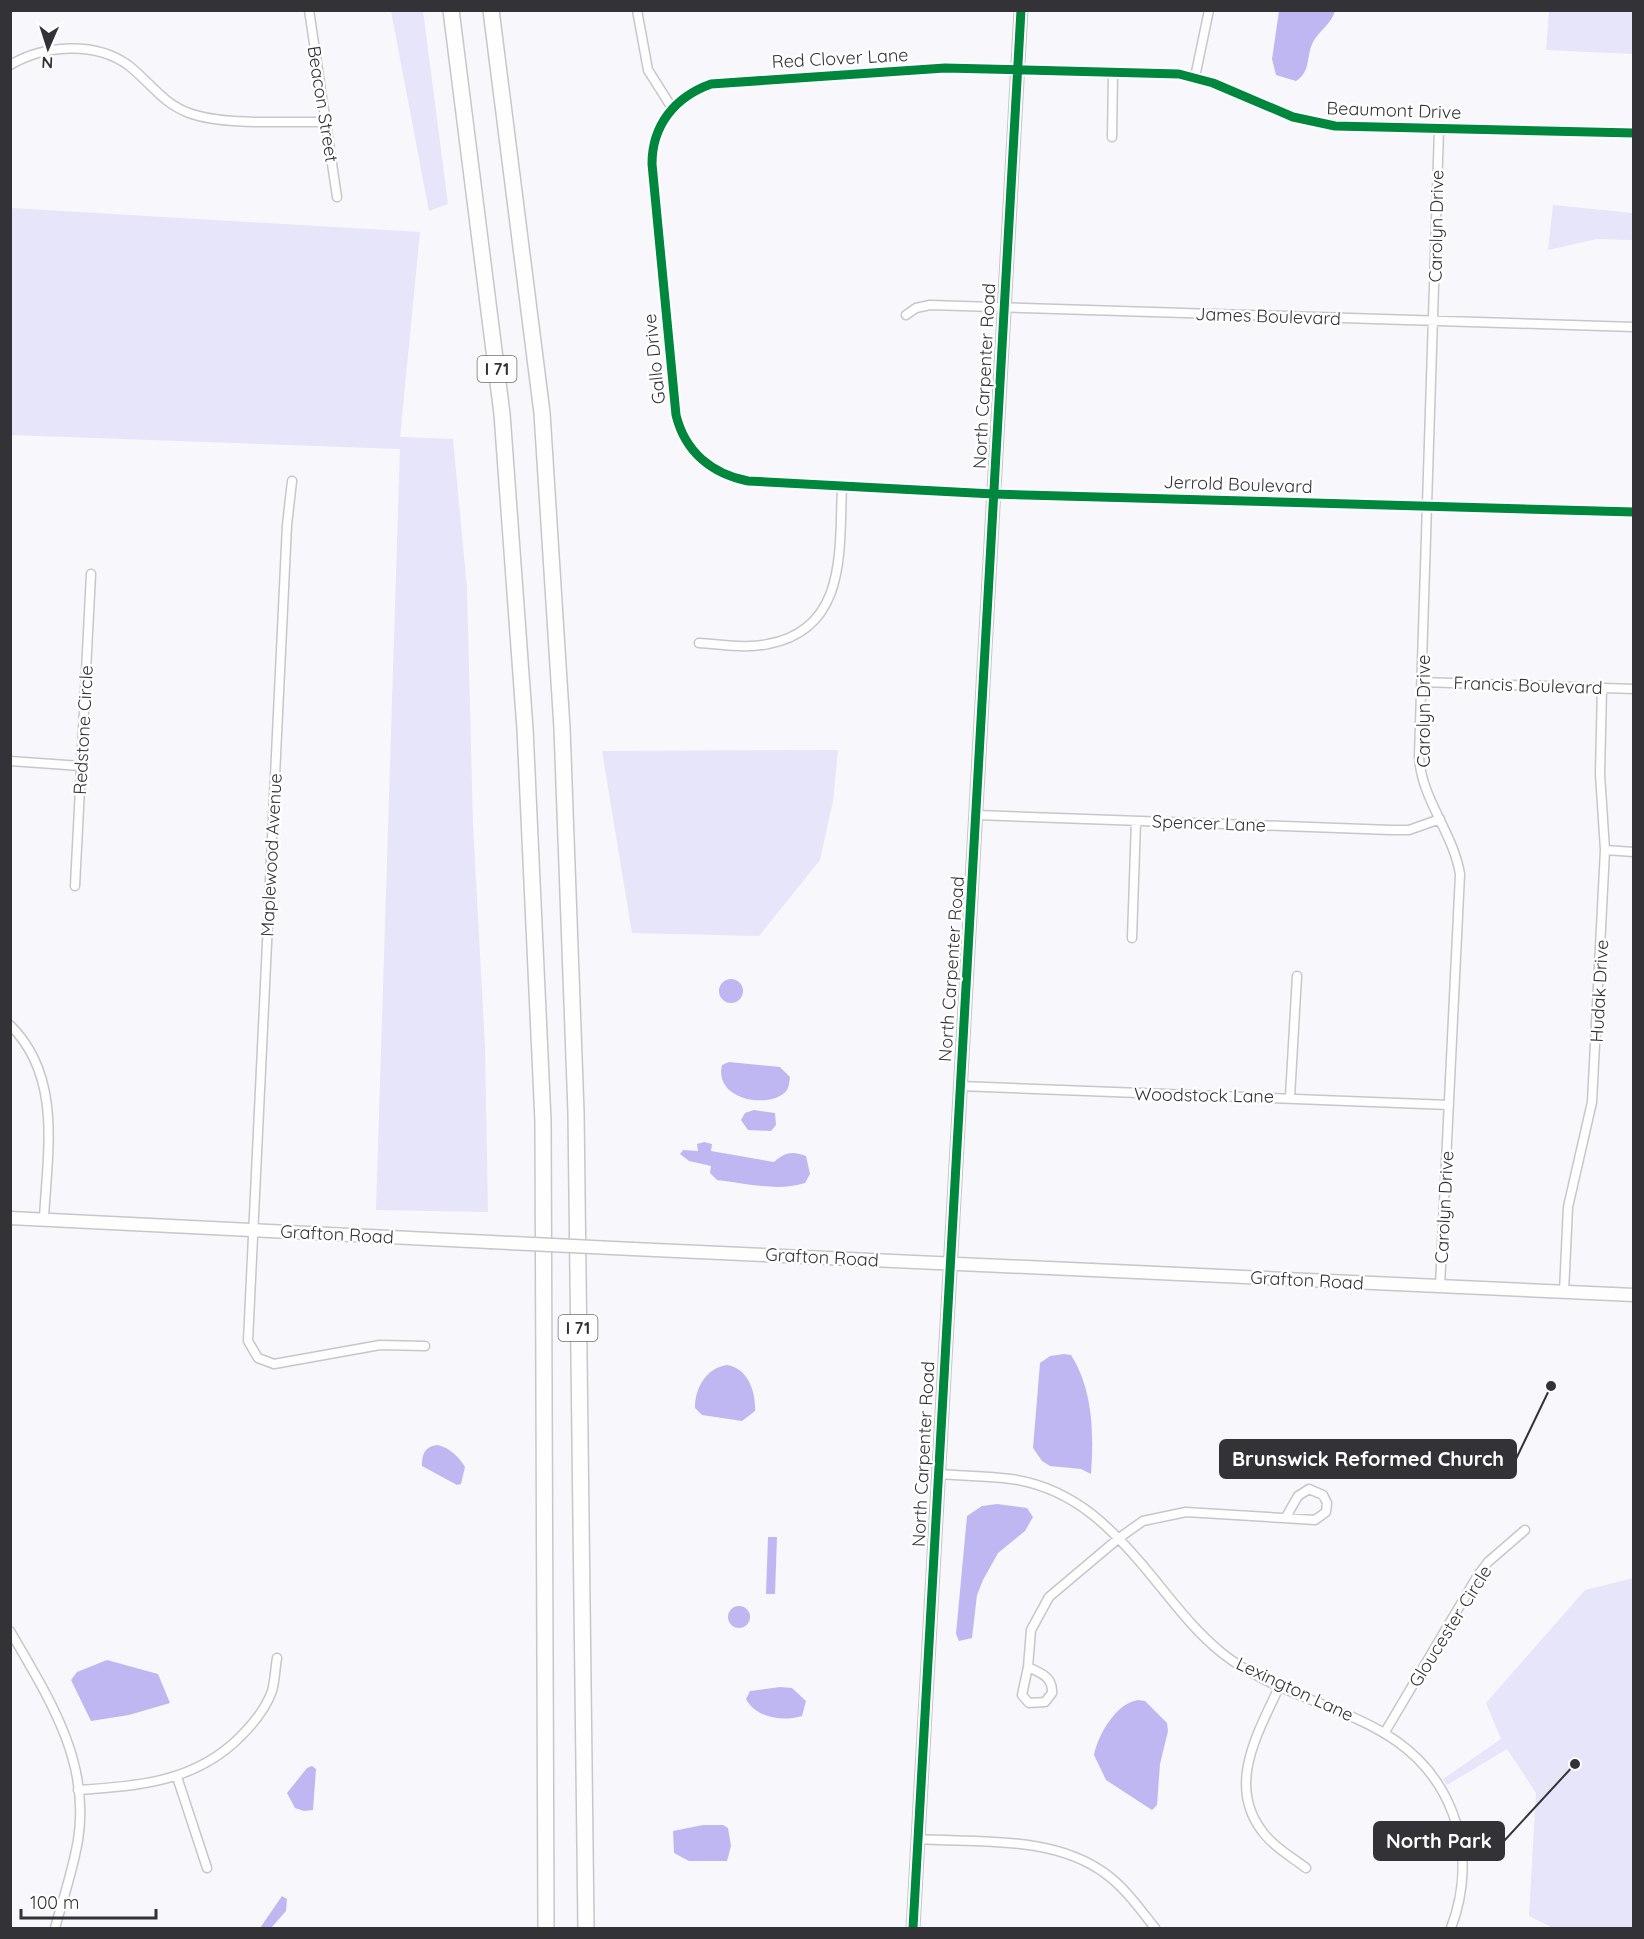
<svg xmlns="http://www.w3.org/2000/svg" width="1644" height="1939" viewBox="0 0 1644 1939" font-family="Quicksand,sans-serif">
<style>
.green{fill:#e6e5f9}
.water{fill:#bfb7f2}
.lines{fill:none;stroke-linecap:round;stroke-linejoin:round}
.street-casing{stroke:#c7c7cb;stroke-width:11}
.secondary-casing{stroke:#c7c7cb;stroke-width:15}
.highway-casing{stroke:#c7c7cb;stroke-width:18}
.street{stroke:#fefeff;stroke-width:8}
.secondary{stroke:#fefeff;stroke-width:12}
.highway{stroke:#fefeff;stroke-width:15}
.secondary-bridge-casing{stroke:#c7c7cb;stroke-width:15;stroke-linecap:butt}
.secondary-bridge{stroke:#fefeff;stroke-width:12}
.cycleway-casing{stroke:#fff;stroke-width:13}
.cycleway{stroke:#00873e;stroke-width:9}
.labels{text-anchor:middle;dominant-baseline:central;stroke-width:5;stroke-linejoin:round;paint-order:stroke}
.shield{fill:#fff;stroke:#707073;stroke-width:1.5}
.shield-label{font-size:16px;font-weight:bold;fill:#333337}
.street-label{font-size:18px;fill:#333337;stroke:#fff}
.leader{fill:none;stroke:#333337;stroke-width:2}
.callout-dot{fill:#333337;stroke:#fff;stroke-width:2}
.callout{fill:#333337;stroke:#333337;stroke-width:2}
.callout-label{font-size:20px;text-anchor:middle;font-weight:bold;fill:#fff}
</style>
<rect width="100%" height="100%" fill="#f7f7fc"/>
<!-- green -->
<path class="green" d="M391 11H423L448 204 429 211Z
M1549 11H1633V54L1546 50Z
M1553 205 1633 213V240L1597 239 1548 250Z
M11 208 420 232 400 437 453 439 467 589 473 825 485 1047 488 1212 376 1210 400 449 11 435Z
M838 750 833 801 820 860 759 936 632 933 602 751Z
M1633 1578V1928H1553L1529 1916 1536 1793 1507 1749 1447 1785 1443 1779 1501 1739 1486 1703 1585 1590Z"/>
<!-- water -->
<path class="water" d="M1279 11H1335C1332 23 1319 31 1313 42 1306 56 1311 72 1296 81L1276 75 1272 59Z
M719 991a12 12 0 1 1 24 0a12 12 0 1 1-24 0Z
M729 1062 780 1067 790 1077C789 1084 789 1090 783 1094 765 1108 714 1099 722 1065Z
M754 1110 775 1113 776 1125 771 1131 748 1130 741 1120 745 1113Z
M704 1142 712 1144 711 1151 774 1162C785 1152 792 1151 806 1156L810 1174 805 1183C777 1192 745 1183 717 1180L710 1173 711 1166 689 1161 680 1154 683 1150 698 1151 697 1144Z
M1064 1354 1071 1355C1093 1390 1094 1433 1091 1474L1081 1469 1050 1466 1042 1461 1033 1448 1040 1363 1050 1356Z
M727 1365C748 1368 756 1392 755 1411L742 1421 702 1415 695 1408C695 1388 706 1368 727 1365Z
M438 1445C450 1448 459 1457 465 1467L461 1484 457 1485 422 1466C422 1454 425 1446 438 1445Z
M997 1504 1027 1508 1033 1517 1025 1531 998 1553 983 1580 977 1595 972 1638 959 1641 956 1634 967 1516 982 1506Z
M768 1537H777L775 1594H766Z
M728 1617a11 11 0 1 1 22 0a11 11 0 1 1-22 0Z
M107 1660 158 1674 170 1703 129 1715 91 1721 71 1680 77 1672Z
M780 1687 792 1688 806 1701 802 1716C783 1722 756 1718 746 1699L750 1691Z
M1138 1700 1145 1701 1167 1723 1168 1731 1160 1764 1157 1805 1152 1810 1106 1780 1094 1755C1098 1735 1116 1703 1138 1700Z
M312 1766 316 1769 313 1810 304 1811 295 1808 287 1793 307 1768Z
M703 1825H723L728 1828 731 1846 727 1861H689L674 1853 673 1831Z
M282 1896 287 1899 286 1911 271 1928H260Z"/>
<g class="lines">
<!-- street casing -->
<g class="street-casing">
<path id="street" d="M309 10 337 197
M637 10 648 70 672 108
M10 65C44 45 95 41 128 65 150 82 162 103 189 113 224 126 287 121 326 122
M1195 77 1209 10
M1439 129 1419 756C1421 799 1453 832 1460 874L1440 1286
M1634 133 1335 126 1293 117 1213 83 1179 74 945 68 711 84C675 97 652 125 652 164L676 415C685 452 712 474 748 481L993 494 1634 512
M1112 137 1113 72
M906 315 916 308 930 305 1634 327
M292 481 287 525 248 1341 258 1358 274 1364 380 1345 425 1346
M699 643C721 644 746 649 768 644 848 629 839 549 842 487
M1422 682 1634 689
M10 761 81 766
M977 815 1391 830H1409L1440 819
M1605 850 1634 852
M75 886 91 574
M1132 938 1136 821
M10 1025C63 1077 47 1154 44 1219
M960 1086 1449 1105
M1290 1097 1297 976
M1564 1292 1568 1207 1592 1102 1605 850 1600 774 1602 688
M939 1474C963 1476 988 1476 1011 1479 1076 1488 1116 1532 1155 1580 1176 1606 1196 1632 1222 1653 1300 1715 1413 1707 1453 1814 1467 1851 1465 1891 1451 1928
M10 1631C47 1695 91 1761 78 1840 73 1870 63 1899 55 1928
M1028 1667 1031 1630 1049 1597 1119 1538 1143 1521 1186 1512 1315 1520 1326 1512 1327 1503 1323 1495 1309 1489 1298 1496 1286 1517
M1028 1667C1041 1673 1053 1677 1052 1693L1045 1702 1029 1703 1022 1695Z
M1280 1685C1258 1733 1224 1788 1266 1836 1277 1849 1293 1858 1306 1868
M1385 1732 1478 1575 1488 1562 1525 1530
M177 1777 207 1868
M78 1790C139 1786 196 1782 241 1736 253 1724 266 1708 272 1691 275 1681 275 1669 277 1658
M918 1839C979 1843 1054 1835 1106 1874 1126 1889 1140 1909 1155 1928"/>
</g>
<!-- secondary casing -->
<g class="secondary-casing">
<path id="secondary" d="M10 1218 490 1242
M633 1249 1634 1295
M913 1928 1021 10"/>
</g>
<!-- highway casing -->
<g class="highway-casing">
<path id="highway" d="M451 10 502 414 525 729 543 1121 546 1928
M491 10 542 413 562 728 576 1112 586 1928"/>
</g>
<!-- street -->
<use href="#street" class="street"/>
<!-- secondary -->
<use href="#secondary" class="secondary"/>
<!-- highway -->
<use href="#highway" class="highway"/>
<!-- secondary-bridge casing -->
<g class="secondary-bridge-casing">
<path id="secondary-bridge" d="M490 1242 633 1249"/>
</g>
<!-- secondary-bridge -->
<use href="#secondary-bridge" class="secondary-bridge"/>
<!-- cycleway casing -->
<g class="cycleway-casing">
<path id="cycleway" d="M1634 133 1335 126 1293 117 1213 83 1179 74 945 68 711 84C675 97 652 125 652 164L676 415C685 452 712 474 748 481L993 494 1634 512
M913 1928 1021 10"/>
</g>
<!-- cycleway -->
<use href="#cycleway" class="cycleway"/>
</g>
<g class="labels">
<!-- shield labels -->
<g class="shield">
<rect x="477.5" y="356" width="39" height="26" rx="4.5"/>
<rect x="558.5" y="1315" width="39" height="26" rx="4.5"/>
</g>
<g class="shield-label">
<text x="497" y="369">I 71</text>
<text x="578" y="1328">I 71</text>
</g>
<!-- street labels -->
<g class="street-label">
<text transform="translate(840 58) rotate(-3)">Red Clover Lane</text>
<text transform="translate(323 104) rotate(81)">Beacon Street</text>
<text transform="translate(1394 110) rotate(2)">Beaumont Drive</text>
<text transform="translate(1436 226) rotate(-89)">Carolyn Drive</text>
<text transform="translate(1268 316) rotate(2)">James Boulevard</text>
<text transform="translate(654 359) rotate(-96)">Gallo Drive</text>
<text transform="translate(984 376) rotate(-87)">North Carpenter Road</text>
<text transform="translate(1238 484) rotate(2)">Jerrold Boulevard</text>
<text transform="translate(1528 685) rotate(2)">Francis Boulevard</text>
<text transform="translate(1423 711) rotate(-90)">Carolyn Drive</text>
<text transform="translate(83 730) rotate(-87)">Redstone Circle</text>
<text transform="translate(1209 823) rotate(2)">Spencer Lane</text>
<text transform="translate(271 855) rotate(-87)">Maplewood Avenue</text>
<text transform="translate(951 969) rotate(-86)">North Carpenter Road</text>
<text transform="translate(1599 991) rotate(-87)">Hudak Drive</text>
<text transform="translate(1204 1095) rotate(1)">Woodstock Lane</text>
<text transform="translate(1444 1207) rotate(-87)">Carolyn Drive</text>
<text transform="translate(337 1234) rotate(3)">Grafton Road</text>
<text transform="translate(822 1257) rotate(3)">Grafton Road</text>
<text transform="translate(1307 1280) rotate(3)">Grafton Road</text>
<text transform="translate(923 1454) rotate(-87)">North Carpenter Road</text>
<text transform="translate(1450 1626) rotate(-58)">Gloucester Circle</text>
<text transform="translate(1295 1689) rotate(25)">Lexington Lane</text>
</g>
</g>
<!-- callouts -->
<path class="leader" d="M1551 1386L1516 1459M1575 1764L1504 1841"/>
<g class="callout-dot">
<circle cx="1551" cy="1386" r="6"/>
<circle cx="1575" cy="1764" r="6"/>
</g>
<g class="callout">
<rect x="1220" y="1440" width="296" height="38" rx="6"/>
<rect x="1374" y="1822" width="130" height="38" rx="6"/>
</g>
<g class="callout-label">
<text x="1368" y="1466">Brunswick Reformed Church</text>
<text x="1439" y="1848">North Park</text>
</g>
<!-- border -->
<rect width="1644" height="1939" fill="none" stroke="#333337" stroke-width="24"/>
<!-- north arrow -->
<g transform="translate(48 48) rotate(183)" stroke="#ffffff" stroke-width="4.5" paint-order="stroke">
<path d="M0-4.5L10 22L0 15L-10 22Z" fill="#333337"/>
<text y="-9" font-size="16" font-weight="bold" text-anchor="middle" fill="#333337">N</text>
</g>
<!-- scale -->
<path d="M21 1909v9h135v-9" fill="none" stroke="#333337" stroke-width="3"/>
<text x="30" y="1909" font-size="18" fill="#333337" stroke="#ffffff" stroke-width="4.5" paint-order="stroke">100 m</text>
</svg>
